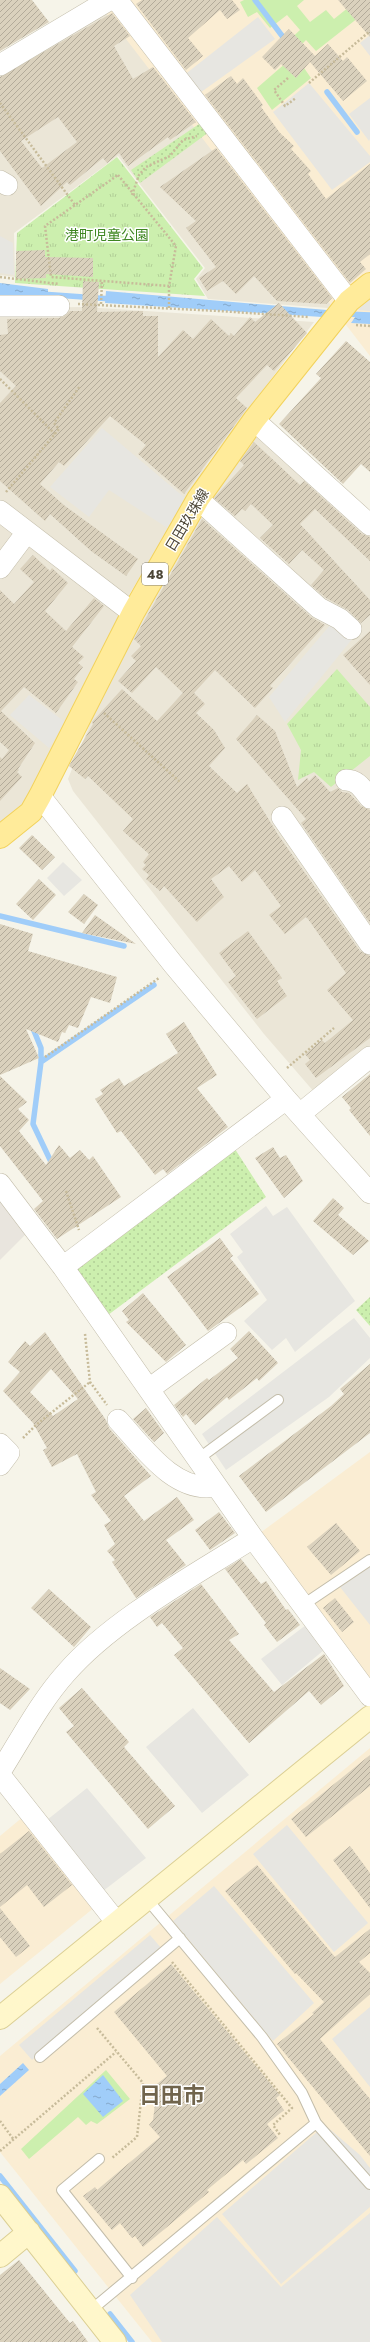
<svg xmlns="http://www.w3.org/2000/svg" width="370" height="2342" viewBox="0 0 370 2342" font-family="Jost,'Noto Sans JP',sans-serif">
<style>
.residential{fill:#ebe6d7}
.commercial{fill:#faedd3}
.industrial{fill:#e9e5de}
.grass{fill:url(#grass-dots)}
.park{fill:url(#park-tufts)}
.garden{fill:#ccefae}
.parking{fill:#e7e6e1}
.water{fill:url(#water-ripples)}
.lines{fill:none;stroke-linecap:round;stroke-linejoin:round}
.stream{stroke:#a0cdf9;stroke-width:5.5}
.building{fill:url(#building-hatch);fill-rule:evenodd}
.lane-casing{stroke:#c3bdaa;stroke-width:12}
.street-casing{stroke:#c3bdaa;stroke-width:22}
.secondary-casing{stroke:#dbcf94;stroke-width:24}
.primary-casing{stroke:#f2d25c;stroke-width:24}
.path{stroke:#c7bb9a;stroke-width:2.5;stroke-dasharray:2 2;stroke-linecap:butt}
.lane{stroke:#fff;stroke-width:10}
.street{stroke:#fff;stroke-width:21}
.secondary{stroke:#fff7cb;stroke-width:22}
.primary{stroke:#ffeb9a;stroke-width:22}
.labels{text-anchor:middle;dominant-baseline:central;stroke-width:3;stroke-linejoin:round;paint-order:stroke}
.shield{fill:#fff;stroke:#817d72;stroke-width:1}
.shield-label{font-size:13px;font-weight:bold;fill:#4b4536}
.park-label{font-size:14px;fill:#3e8621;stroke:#fff}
.street-label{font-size:14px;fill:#4b4536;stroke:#fff}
.town-label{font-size:22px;font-weight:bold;fill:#70644c;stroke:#fff}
</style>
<defs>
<pattern id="grass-dots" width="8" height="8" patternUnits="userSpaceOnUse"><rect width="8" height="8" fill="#ccefae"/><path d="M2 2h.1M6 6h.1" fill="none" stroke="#b1ce96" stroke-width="1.8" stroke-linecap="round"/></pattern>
<pattern id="park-tufts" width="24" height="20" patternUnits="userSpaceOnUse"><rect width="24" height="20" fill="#ccefae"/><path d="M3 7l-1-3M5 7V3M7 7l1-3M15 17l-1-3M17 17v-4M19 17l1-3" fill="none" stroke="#b1ce96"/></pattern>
<pattern id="water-ripples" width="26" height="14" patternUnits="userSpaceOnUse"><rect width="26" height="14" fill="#a0cdf9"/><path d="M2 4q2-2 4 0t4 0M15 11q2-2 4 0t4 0" fill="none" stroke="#84a8ca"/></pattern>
<pattern id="building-hatch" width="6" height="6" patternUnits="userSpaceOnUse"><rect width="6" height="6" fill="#dad1bd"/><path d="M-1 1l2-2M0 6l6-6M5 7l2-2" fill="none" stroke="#b3ab9a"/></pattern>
</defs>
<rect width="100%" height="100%" fill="#f6f4e9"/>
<!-- residential -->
<path class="residential" d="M113 0 340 293 328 308 208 299 196 279 205 268 118 156 14 233 15 277 0 275V68Z
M85 307 314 322 208 463 126 600 0 506V308Z
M261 431 370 531V1048L315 1093 264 1034 73 791 68 779 101 696 200 512Z
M0 515 128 614 27 809 0 831Z"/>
<!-- commercial -->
<path class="commercial" d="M96 0H370V356Z
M370 1452V1680L260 1533Z
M370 1748V2342H152L0 2152V2056Z
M24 1816 95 1907 0 1984V1836Z"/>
<!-- industrial -->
<path class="industrial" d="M0 1193 29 1231 0 1260Z"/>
<!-- grass -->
<path class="grass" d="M202 122 209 132 140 183 131 170Z
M233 1146 266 1197 108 1315 73 1268Z
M370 1297V1326L356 1310Z"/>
<!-- park -->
<path class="park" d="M117 157 203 268 194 279 205 296 15 283 17 233Z
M337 669 370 707V756L331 787 314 772 298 780 301 750 287 724Z"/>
<!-- garden -->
<path class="garden" d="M244 0H304L297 6 310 22 326 10 334 19 354 3 363 14 316 51 306 40 291 55 284 45 300 30 287 15 270 28 257 12 248 17 240 2Z
M295 55 311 78 272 110 257 88Z
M106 2070 130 2099 97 2124 91 2121 86 2125 78 2117 29 2159 21 2149Z"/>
<!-- parking -->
<path class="parking" d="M258 17 275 39 197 95 183 76Z
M370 35V56L360 43Z
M309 83 370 156V162L332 190 273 112Z
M370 98V139L369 141 349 114Z
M0 236 13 243 14 275 0 273Z
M370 293V311L358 310 369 294Z
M102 428 185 498 169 529 109 490 89 517 50 487Z
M331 624 353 638 285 722 269 697Z
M29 695 65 722 49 748 10 715Z
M63 862 82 880 64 896 47 878Z
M266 1206 273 1216 287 1207 355 1301 295 1352 286 1338 272 1350 244 1321 267 1300 237 1257 243 1252 230 1234Z
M354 1318 370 1338V1358L329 1397 226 1470 202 1434Z
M370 1567V1625L340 1587Z
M306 1625 324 1650 282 1685 261 1659Z
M193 1708 249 1775 202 1813 146 1747Z
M87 1788 146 1858 103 1891 47 1820Z
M287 1825 368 1923 334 1952 253 1854Z
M214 1886 314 2003 273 2041 173 1921Z
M150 1935 162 1949 32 2060 19 2045Z
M370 2007V2087L332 2039Z
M325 2125 360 2155 370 2168V2207L281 2284 222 2214Z
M370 2213V2342H162L130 2295 217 2217 281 2287Z"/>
<!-- water -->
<path class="water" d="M0 283 48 289V299L0 296Z
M106 291 327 310 322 317 105 303Z
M358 313 370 314V324L351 323Z
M23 2063 29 2070 0 2096V2084Z
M103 2075 123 2101 103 2117 83 2094Z"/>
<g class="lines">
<!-- stream -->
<path class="stream" d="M255 0 286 41
M327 92 357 132
M41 294 112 299
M346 314 370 315
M0 916 124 946
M32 1026 41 1048V1062
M53 1166 33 1124 41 1062 154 985
M0 2176 75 2271
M110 2314 132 2342"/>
</g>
<!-- building -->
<path class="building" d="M0 0H32L49 22 0 51Z
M142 0H232L240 10 227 19 220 10 188 38 203 56 186 70 136 4Z
M338 0H370V37Z
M112 13 130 36 114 46 133 79 153 67 196 122 170 140 168 137 128 166 119 153 107 163 103 158 70 185 67 182 41 206 0 151V77ZM58 117 77 142 42 168 21 141Z
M289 29 315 56 328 44 343 61 347 57 367 81 343 101 310 62 296 78 281 64 275 70 262 57Z
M231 76 237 84 243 78 263 105 261 107 280 133 294 146 291 149 311 171 308 174 326 199 370 164V254L360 262 366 269 350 283 205 95Z
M216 148 332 298 326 304 277 301 254 276 236 294 223 281 207 291 199 278 216 267 186 228 196 221 160 187Z
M45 250V257L93 258V277L46 274V278L16 279V251Z
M83 281 99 282 97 312 143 311V316H158V357L183 330 193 339 211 319 229 336 231 333 234 336 250 317 255 322 279 303 307 333 274 371 267 365 236 398 247 408 184 494 138 454 146 445 110 416 64 466 59 462 40 484 65 506 138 559 126 576 91 551 50 514 45 521 0 481V403L16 386 0 371V335L8 334 7 319 59 318 65 316 70 311H82Z
M346 341 370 362V472L361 464 343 484 279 424 321 378 316 374Z
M254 442 300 485 304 481 362 534 370 537V561L315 509 300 524 370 600V615L361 623 348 610 326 598 311 585 324 570 302 550 289 564 260 538 273 525 251 504 245 511 242 509 235 516 214 498 244 465 240 461Z
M202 519 311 617 325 625 270 686 273 688 255 708 215 670 194 693 205 704 196 713 214 730 225 748 209 766 237 793 247 784 279 836 360 951 370 956V1038L316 1078 305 1064 310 1060 305 1054 322 1040 325 1043 353 1020 327 990 346 973 308 919 306 917 285 934 269 915 281 906 255 870 242 882 229 866 211 879 224 897 197 922 164 886 160 891 146 879 149 875 142 869 146 865 143 862 149 854 123 831 133 819 88 776 85 779 69 766 93 724 92 722 122 689 157 721 183 693 156 667 132 693 118 681 136 661 131 656 141 646 134 639Z
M33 555 50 571 52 568 68 583 45 611 66 631 94 598 104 606 72 647 84 657 78 663 83 667 74 679 78 682 56 713 24 687 1 711 35 743 18 769 19 770 17 772 22 777 0 801V757L2 759 9 750 0 742V590L14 604 34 582 20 569Z
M370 631V685L343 655Z
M257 715 275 731 297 787 307 778 309 781 315 775 330 792 338 788 342 792 349 793 361 806 370 810V923L301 823 306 819 236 739Z
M32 835 55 857 42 870 19 848Z
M39 879 56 895 33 920 16 904Z
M84 894 98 905 84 924 68 912Z
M95 915 136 944 82 933Z
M0 924 33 934 28 951 117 977 110 1003 91 997 78 1028 69 1025 65 1033 62 1032 58 1042 26 1029 39 1058 0 1075Z
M248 931 282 978 277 981 287 996 257 1019 228 982 236 976 219 953Z
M184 1022 217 1075 197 1088 228 1127 167 1174 163 1169 155 1175 121 1131 117 1133 95 1099 103 1094 100 1090 119 1078 124 1086 178 1053 166 1034Z
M370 1074V1136L349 1110 351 1108 342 1097Z
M0 1076 27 1102 18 1109 29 1120 19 1131 46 1165 59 1145 70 1158 80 1150 89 1160 93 1156 121 1197 57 1239 34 1209 43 1201 0 1146Z
M273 1147 280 1158 286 1155 303 1181 284 1198 255 1158Z
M333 1198 344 1208 338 1215 369 1241 353 1255 313 1221Z
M220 1238 233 1256 230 1258 259 1294 208 1331 167 1277Z
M143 1293 186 1345 166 1362 126 1322 129 1320 122 1311Z
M249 1331 278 1363 259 1381 257 1378 229 1400 227 1397 195 1425 186 1414 183 1417 174 1405 207 1378 209 1380 238 1358 230 1349Z
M45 1332 106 1420 109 1428 151 1476 124 1496 144 1521 177 1497 194 1520 166 1540 186 1565 136 1598 112 1562 115 1560 107 1551 115 1544 104 1525 111 1521 91 1495 96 1492 77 1454 52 1467 43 1450 47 1448 33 1423 3 1391 20 1372 8 1362 25 1341 30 1346ZM51 1369 78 1399 53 1416 30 1392Z
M370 1364V1433L266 1512 239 1476 331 1406 344 1394 340 1389Z
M146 1408 164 1433 154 1442 133 1419Z
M219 1512 235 1533 210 1550 195 1530Z
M336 1523 360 1551 331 1575 307 1547Z
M241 1559 261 1584 266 1581 286 1610 288 1609 300 1625 277 1642 264 1625 266 1623 225 1569Z
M201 1584 239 1634 229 1640 274 1692 324 1654 344 1686 321 1705 309 1691 249 1743 174 1655 183 1648 162 1623 157 1627 150 1617Z
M49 1589 91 1627 74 1647 31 1608Z
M335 1598 354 1622 342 1632 323 1608Z
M0 1668 30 1689 10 1710 0 1703Z
M82 1688 129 1742 124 1747 175 1806 148 1829 66 1732 74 1726 59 1708Z
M370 1755V1786L306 1837 291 1819Z
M29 1831 72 1885 44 1907 27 1885 0 1907V1854Z
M350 1846 370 1873V1908L333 1860Z
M257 1865 335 1957 370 1929V1953L359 1962 370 1973V1994L320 2039 370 2099V2156L277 2044 314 2014 312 2013 324 2002 296 1973 295 1974 225 1891Z
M0 1908 30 1946 16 1957 0 1937Z
M171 1964 280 2095 276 2098 284 2110 267 2124 278 2138 246 2164 243 2160 207 2190 209 2192 143 2247 135 2236 132 2238 120 2223 112 2230 83 2196 95 2187 97 2190 160 2137 149 2125 153 2120 156 2096 153 2087 167 2076 114 2012Z
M19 2260 70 2323 73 2321 88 2342H0V2275Z"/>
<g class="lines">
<!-- lane casing -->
<g class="lane-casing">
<path id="lane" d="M198 1459 278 1400
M303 1605 370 1560
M147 1899 262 2037 302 2093 316 2123
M40 2057 180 1938
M99 2159 62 2190 132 2278
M90 2311 316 2123 370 2184"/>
</g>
<!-- street casing -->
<g class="street-casing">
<path id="street" d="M117 0 349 301
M0 65 109 0
M0 181 7 185
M0 306H59
M254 420 370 525
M198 499 319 608 340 619 351 629
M0 511 133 613
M0 568 27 532
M346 780C358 780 363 790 370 798
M40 796 173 964 286 1099 370 1193
M282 817 370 944
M300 1114 370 1057
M0 1184 63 1267 253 1538 370 1696
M63 1267 286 1099
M149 1389 226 1333
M118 1420C143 1447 175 1494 216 1486
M0 1444 9 1453 0 1465
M0 1772C21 1739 40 1702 66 1673 112 1620 193 1576 253 1538
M0 1775 117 1923"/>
</g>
<!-- secondary casing -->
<g class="secondary-casing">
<path id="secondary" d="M0 2018 370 1717
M0 2196 115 2342
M0 2256 29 2232"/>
</g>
<!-- primary casing -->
<g class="primary-casing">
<path id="primary" d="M0 837 31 812 40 796 133 613 198 499 254 420 349 301 370 284"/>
</g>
<!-- path -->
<path class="path" d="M288 78 274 90 285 106 296 98
M309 83 370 31
M0 103 75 205
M118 175 176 246 169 286 51 277 45 226Z
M132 195 139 175 146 167 170 156 183 140 197 136
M0 277 59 284
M169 286V308
M78 304 219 311 309 317
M101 304 102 281
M356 325 370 326
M0 379 55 434
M6 492 59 429 54 423 80 386
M104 713 180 782
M45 1057 159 978
M287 1068 334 1028
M66 1191 79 1230
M85 1334 90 1382 107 1405
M23 1438 36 1425 90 1382
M172 1962 292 2108 273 2125 280 2135
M97 2028 143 2083 137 2137 112 2158
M0 2121 14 2140
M0 2151 116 2052"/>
<!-- lane -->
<use href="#lane" class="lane"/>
<!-- street -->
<use href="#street" class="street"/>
<!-- secondary -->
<use href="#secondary" class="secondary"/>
<!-- primary -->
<use href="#primary" class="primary"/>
</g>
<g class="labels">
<!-- shield labels -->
<rect class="shield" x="142" y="563" width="26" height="22" rx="3"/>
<g class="shield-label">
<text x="155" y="574">48</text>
</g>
<!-- park labels -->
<g class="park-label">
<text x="107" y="235">港町児童公園</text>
</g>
<!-- street labels -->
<g class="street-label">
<text transform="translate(187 520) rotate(-59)">日田玖珠線</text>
</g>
<!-- town labels -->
<g class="town-label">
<text x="172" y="2095">日田市</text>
</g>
</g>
</svg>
